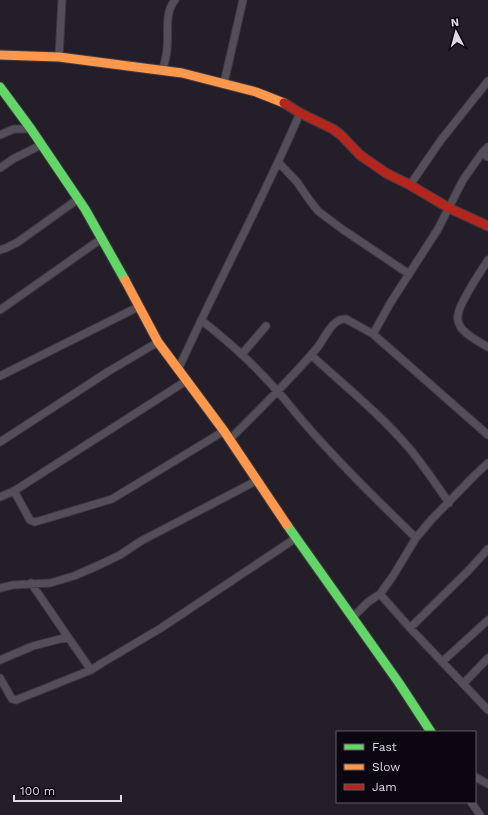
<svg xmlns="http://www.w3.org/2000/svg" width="488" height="815" viewBox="0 0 488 815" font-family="'Work Sans',sans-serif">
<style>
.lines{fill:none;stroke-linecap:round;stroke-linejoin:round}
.street-casing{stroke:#3f3a44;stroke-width:9}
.fast-casing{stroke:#3f3a44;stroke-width:11}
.slow-casing{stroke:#3f3a44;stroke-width:11}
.jam-casing{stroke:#3f3a44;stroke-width:11}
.street{stroke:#534e57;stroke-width:7}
.fast{stroke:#63d668;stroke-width:9}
.slow{stroke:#ff974d;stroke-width:9}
.jam{stroke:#b3261e;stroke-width:9}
</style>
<rect width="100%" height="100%" fill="#241e29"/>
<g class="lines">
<!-- street casing -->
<g class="street-casing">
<path id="street" d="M59 57 62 0
M163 70C164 63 167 56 167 49 169 33 164 13 175 0
M224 83 243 0
M0 135 14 129H31
M488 147 482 153 488 157
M279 163 297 182 308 198 318 211 342 229 409 274
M0 168 13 159 41 145
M410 185 441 140 488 81
M0 250 6 248 18 242 78 199
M488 260C481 271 459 303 458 315 457 320 459 325 462 329 469 337 479 342 488 347
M0 310 101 239
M201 320C228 341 255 365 278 392 286 400 292 409 300 418 336 460 376 499 416 538
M373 334 391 302 438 229 463 180 482 153
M242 354 266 326
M311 355C344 385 380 414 409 448 424 466 436 484 449 503
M178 370C217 283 263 200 300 113
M0 376 138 307
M230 439C260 409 290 380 317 348 325 338 332 318 346 319L373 334 488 435
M0 442 109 371 158 342
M14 491 30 520 35 522 42 520 112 499 224 431
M0 497 14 491 186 381
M31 583 68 637
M0 588 13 585 50 583 74 576 97 566 120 555 141 541 258 480
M380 594 410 628 488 710
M353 617 368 602 380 594 393 576 416 538 432 519 475 475 488 463
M410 628 468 571 488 549
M0 660 33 646 68 637 91 670 102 663 161 628 296 538
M442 662 488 620
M0 678 12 699 16 700 91 670
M463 684 488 658
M475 777 488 784
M471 802 480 815"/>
</g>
<!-- fast casing -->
<g class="fast-casing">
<path id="fast" d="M0 87 31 129 85 209 125 280
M287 525 399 683 431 732"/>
</g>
<!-- slow casing -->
<g class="slow-casing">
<path id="slow" d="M0 55 59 57 182 73 256 92 284 103
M125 280 158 342 224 431 287 525"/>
</g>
<!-- jam casing -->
<g class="jam-casing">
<path id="jam" d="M284 103 300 113 333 129 341 135 360 155 386 173 410 185 449 208 488 226"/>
</g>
<!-- street -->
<use href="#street" class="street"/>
<!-- fast -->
<use href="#fast" class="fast"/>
<!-- slow -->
<use href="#slow" class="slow"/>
<!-- jam -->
<use href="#jam" class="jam"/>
</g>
<!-- legend -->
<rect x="336" y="731" width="140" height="72" fill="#0b060f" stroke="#605a65"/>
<rect x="344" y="744" width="20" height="6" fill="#63d668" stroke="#605a65"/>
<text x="372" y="751" font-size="12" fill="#dfd8e7">Fast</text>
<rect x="344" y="764" width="20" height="6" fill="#ff974d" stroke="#605a65"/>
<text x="372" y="771" font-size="12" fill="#dfd8e7">Slow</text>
<rect x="344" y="784" width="20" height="6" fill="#b3261e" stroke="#605a65"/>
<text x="372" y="791" font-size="12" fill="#dfd8e7">Jam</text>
<!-- north arrow -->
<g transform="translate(456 32) rotate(354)" stroke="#0b060f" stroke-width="3" paint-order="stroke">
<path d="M0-3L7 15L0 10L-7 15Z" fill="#dfd8e7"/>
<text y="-6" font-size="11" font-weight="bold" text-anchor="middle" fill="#dfd8e7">N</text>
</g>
<!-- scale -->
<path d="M14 795v6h107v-6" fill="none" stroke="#dfd8e7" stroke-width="2"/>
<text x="20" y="795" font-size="12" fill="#dfd8e7" stroke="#0b060f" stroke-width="3" paint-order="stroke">100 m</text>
</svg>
